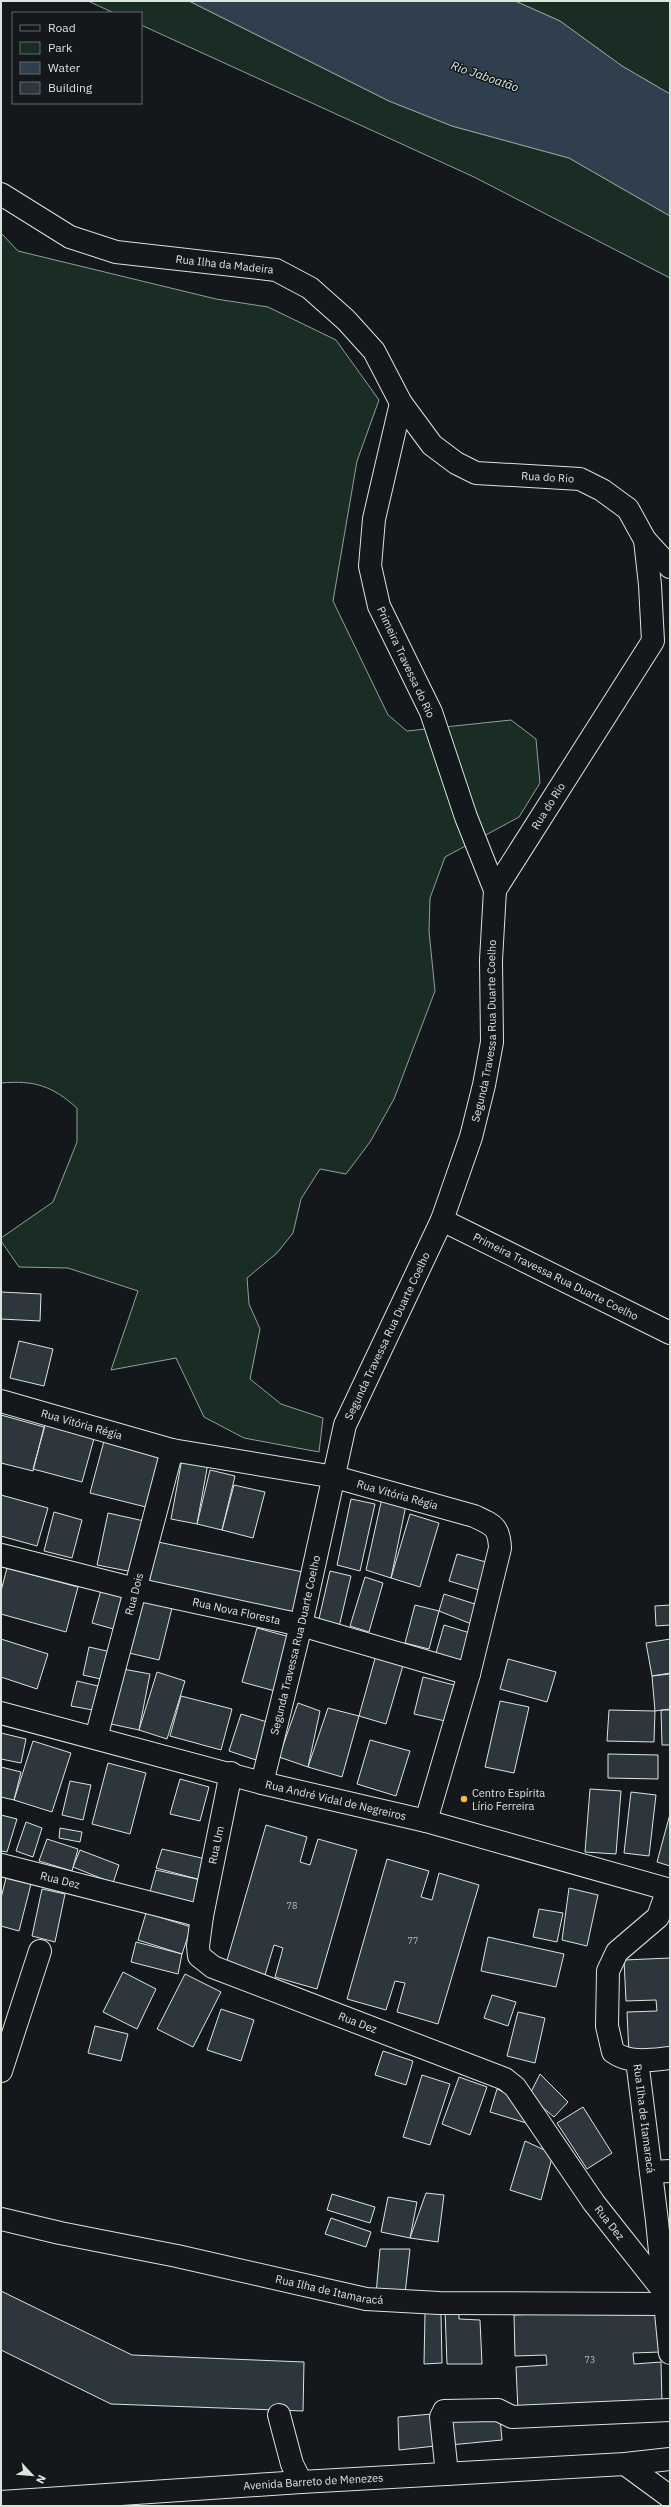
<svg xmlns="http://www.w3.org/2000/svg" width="671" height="2507" viewBox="0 0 671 2507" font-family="'IBM Plex Sans',sans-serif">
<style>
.green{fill:#1a2d24;stroke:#939e99}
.water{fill:#2f3f4d;stroke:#939e99}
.building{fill:#2c363c;stroke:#d8e6dc}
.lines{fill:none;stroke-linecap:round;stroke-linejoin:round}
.minor-casing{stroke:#d8e6dc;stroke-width:24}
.major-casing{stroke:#d8e6dc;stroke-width:24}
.minor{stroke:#14181c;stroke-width:22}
.major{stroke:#14181c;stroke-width:22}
.poi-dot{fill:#ffb74d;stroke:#14181c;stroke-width:1.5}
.labels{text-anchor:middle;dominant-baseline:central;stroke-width:3;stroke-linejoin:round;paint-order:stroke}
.number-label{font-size:9px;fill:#adbab4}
.street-label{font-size:11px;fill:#d8e6dc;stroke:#14181c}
.poi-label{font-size:11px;fill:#d8e6dc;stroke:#14181c;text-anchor:start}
.water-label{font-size:12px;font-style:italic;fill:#d8e6dc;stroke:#14181c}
</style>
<rect width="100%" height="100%" fill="#14181c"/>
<!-- green -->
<path class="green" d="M88 1H189L389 101 452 126 569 158 670 216V278L474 177 141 25V13H114Z
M515 1H670V94L622 66 560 21Z
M1 233 18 251 216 299 268 307 336 340 379 400 357 461 333 601 388 715 407 731 511 720 536 739 540 783 519 817 445 857 430 898 429 931 435 991 394 1099 370 1142 346 1174 320 1169 301 1199 293 1233 277 1253 247 1278 249 1304 260 1329 250 1379 281 1404 323 1418 319 1452 244 1438 204 1417 176 1358 111 1370 138 1291 68 1268 19 1267 1 1241V1238L53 1202 77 1142V1108C52 1086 35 1080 1 1083Z"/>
<!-- water -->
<path class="water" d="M189 1H515L560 21 622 66 670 94V216L569 158 452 126 389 101Z"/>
<!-- building -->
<path class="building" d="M1 1292 41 1294 40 1321 1 1319Z
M19 1341 53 1349 44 1386 10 1378Z
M1 1415 44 1427 33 1471 1 1463Z
M46 1422 95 1435 82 1482 33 1469Z
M104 1441 163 1456 150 1508 90 1493Z
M182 1459 208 1463 197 1524 171 1519Z
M210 1470 235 1476 222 1530 197 1524Z
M234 1485 265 1492 253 1538 222 1530Z
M1 1495 48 1508 37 1546 1 1536Z
M382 1498 406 1505 391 1578 366 1570Z
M351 1499 375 1504 360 1571 337 1565Z
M54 1512 82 1520 72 1558 44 1551Z
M108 1513 144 1521 133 1572 97 1565Z
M410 1514 439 1523 420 1587 391 1578Z
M158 1542 303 1572 294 1612 149 1583Z
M457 1554 486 1562 479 1590 449 1581Z
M7 1568 78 1587 66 1632 1 1614V1591Z
M330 1571 351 1576 339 1627 318 1623Z
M365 1577 383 1583 369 1632 350 1626Z
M102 1586 131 1594 121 1631 92 1623Z
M444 1594 481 1606 474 1625 439 1611Z
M142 1601 172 1608 159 1660 129 1653Z
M415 1605 439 1611 429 1649 405 1643Z
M670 1605V1625L656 1626 655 1606Z
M444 1625 470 1633 462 1661 436 1653Z
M257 1628 290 1637 275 1691 242 1682Z
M1 1639 48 1654 37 1689 1 1677Z
M670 1639V1673L652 1676 646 1643Z
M89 1647 111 1652 105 1680 83 1675Z
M376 1655 404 1662 386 1724 359 1716Z
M508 1659 556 1672 547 1702 500 1689Z
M123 1669 150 1674 139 1730 111 1724Z
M157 1672 185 1681 167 1739 139 1730Z
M670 1674V1709L655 1711 652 1676Z
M423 1677 454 1685 445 1721 414 1714Z
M77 1681 98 1686 93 1710 71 1706Z
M181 1696 232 1709 221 1750 170 1736Z
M500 1701 529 1707 514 1773 485 1767Z
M298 1703 320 1711 308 1767 279 1757Z
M328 1708 359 1716 342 1777 308 1767Z
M609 1710 655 1711 654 1742 607 1741Z
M661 1710H670V1745H662Z
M241 1714 267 1722 256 1760 229 1751Z
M1 1733 26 1739 21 1763 1 1759Z
M370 1740 410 1751 396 1796 357 1784Z
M33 1741 71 1753 52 1812 14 1800Z
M608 1754 658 1755V1779L608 1778Z
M108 1763 146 1773 130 1834 92 1824Z
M1 1767 21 1772 14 1800 1 1797Z
M180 1779 209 1787 200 1821 170 1814Z
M70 1781 91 1785 83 1820 62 1815Z
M590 1789 621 1791 616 1854 585 1852Z
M631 1792 656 1795 649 1856 624 1853Z
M670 1814V1866L657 1862Z
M1 1815 17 1819 7 1852 1 1851Z
M26 1822 42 1828 33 1857 16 1851Z
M266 1825 307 1837 300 1862 310 1865 318 1839 357 1850 317 1989 275 1977 283 1948 274 1945 265 1975 226 1964Z
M60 1828 82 1832 80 1842 59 1838Z
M47 1839 78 1849 72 1871 39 1861Z
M162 1849 206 1859 201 1880 156 1868Z
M80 1850 119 1865 113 1883 73 1867Z
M387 1859 429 1871 421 1897 432 1900 439 1873 479 1885 438 2024 397 2012 405 1983 395 1981 386 2010 347 1999Z
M156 1870 201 1880 195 1903 150 1892Z
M6 1878 31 1884 19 1931 1 1926V1898Z
M569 1888 598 1895 587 1946 562 1940Z
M42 1889 65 1894 55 1942 32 1936Z
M539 1909 563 1913 557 1942 533 1937Z
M146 1913 191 1927 182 1954 138 1940Z
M488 1937 564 1954 556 1987 481 1971Z
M136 1942 182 1954 178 1974 131 1962Z
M670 1958V2053L629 2055 627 2012 657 2011 656 2000 626 2001 624 1960Z
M123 1972 156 1989 137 2029 103 2012Z
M185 1974 221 1992 193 2047 157 2029Z
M492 1995 516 2002 508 2026 484 2018Z
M221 2009 254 2020 241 2061 207 2050Z
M518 2012 545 2018 535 2063 507 2056Z
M95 2026 128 2034 121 2061 88 2053Z
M383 2051 413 2061 406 2085 375 2075Z
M540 2074 568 2102 554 2117 529 2096Z
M422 2075 450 2084 430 2145 403 2137Z
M459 2077 487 2087 470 2135 442 2124Z
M497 2089 514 2097 533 2125 490 2112Z
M583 2107 612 2153 587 2169 557 2123Z
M525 2141 553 2154 541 2200 510 2190Z
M426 2193 444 2195 438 2242 410 2238Z
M332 2194 375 2207 370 2223 327 2210Z
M388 2197 417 2202 410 2238 381 2232Z
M331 2218 371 2232 366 2247 325 2234Z
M380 2249H410L405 2294H376Z
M1 2291 132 2355 304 2362 303 2411 111 2404 1 2350Z
M658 2308 660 2352 633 2353 634 2364 661 2362 662 2403 518 2410 516 2367 547 2365 546 2355 515 2356 514 2315Z
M445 2310 459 2311V2319L480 2320 482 2364H447Z
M425 2313 441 2314 442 2363 424 2364Z
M432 2414 435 2446 399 2450 398 2417Z
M449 2418H500L502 2440 450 2445Z"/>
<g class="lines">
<!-- minor casing -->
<g class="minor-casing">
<g id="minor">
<path id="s1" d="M1 194 70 237 116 252 276 270 310 288 346 320 374 351 401 403 432 445 456 463 476 473 580 479 602 490 628 509 645 540 650 585 653 641 495 890"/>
<path d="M645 540 670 567"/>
<path id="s2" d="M442 1220 670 1333"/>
<path id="s3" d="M1 1401 172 1450 335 1477 474 1516C493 1525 499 1526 500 1548L469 1674 426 1821"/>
<path id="s4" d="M1 1555 135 1589 301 1625 469 1674"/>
<path id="s5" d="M1 1713 262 1783 426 1821 670 1890"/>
<path id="s6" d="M96 1738 172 1450"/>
<path id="s7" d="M231 1773 202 1916 198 1946 199 1956 213 1967 505 2079 515 2087 594 2203 662 2289"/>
<path id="s8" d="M262 1783 301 1625 345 1425 442 1220 471 1137 484 1085 492 1042 491 960 495 890 466 817 431 712 379 606 370 566 374 519 401 403"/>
<path id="s9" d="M1 1865 202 1916"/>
<path d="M668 1889 658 1917 617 1952 608 1971 607 2026 613 2052C630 2064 650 2060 670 2058"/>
<path id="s10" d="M637 2060 657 2221 670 2353"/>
<path d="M1 2071 40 1951"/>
<path d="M651 2172 670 2171"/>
<path id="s11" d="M1 2219 60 2233 177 2256 366 2299 439 2303 664 2304"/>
<path d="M279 2415 292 2464 301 2482"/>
<path d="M447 2474 441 2417 444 2411 498 2410 512 2417 670 2410"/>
</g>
</g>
<!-- major casing -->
<g class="major-casing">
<g id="major">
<path d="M625 2464 670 2497"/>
<path id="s12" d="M1 2502 301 2482 625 2464 670 2459"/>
</g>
</g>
<!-- minor -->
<use href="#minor" class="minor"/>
<!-- major -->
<use href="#major" class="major"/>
</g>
<!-- markers -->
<circle class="poi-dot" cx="464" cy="1799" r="4"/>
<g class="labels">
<!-- number labels -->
<g class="number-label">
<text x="292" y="1905">78</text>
<text x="413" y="1940">77</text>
<text x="590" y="2359">73</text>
</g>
<!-- street labels -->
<g class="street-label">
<text stroke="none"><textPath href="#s1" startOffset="239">Rua Ilha da Madeira</textPath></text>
<text stroke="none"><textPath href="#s1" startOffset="654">Rua do Rio</textPath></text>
<text transform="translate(406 662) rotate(65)">Primeira Travessa do Rio</text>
<text transform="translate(548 806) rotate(-58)">Rua do Rio</text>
<text stroke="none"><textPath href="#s8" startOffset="790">Segunda Travessa Rua Duarte Coelho</textPath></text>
<text stroke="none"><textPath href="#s2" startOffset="127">Primeira Travessa Rua Duarte Coelho</textPath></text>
<text stroke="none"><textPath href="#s8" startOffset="466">Segunda Travessa Rua Duarte Coelho</textPath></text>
<text stroke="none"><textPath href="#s3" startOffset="84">Rua Vitória Régia</textPath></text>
<text stroke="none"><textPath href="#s3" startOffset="408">Rua Vitória Régia</textPath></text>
<text stroke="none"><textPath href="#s6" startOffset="149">Rua Dois</textPath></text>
<text stroke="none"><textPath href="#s4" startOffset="242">Rua Nova Floresta</textPath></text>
<text stroke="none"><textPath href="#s8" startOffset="142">Segunda Travessa Rua Duarte Coelho</textPath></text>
<text stroke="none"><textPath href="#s5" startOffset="346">Rua André Vidal de Negreiros</textPath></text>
<text transform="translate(216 1845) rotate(-78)">Rua Um</text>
<text stroke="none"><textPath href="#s9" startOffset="61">Rua Dez</textPath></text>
<text stroke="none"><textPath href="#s7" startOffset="359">Rua Dez</textPath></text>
<text stroke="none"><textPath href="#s10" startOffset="59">Rua Ilha de Itamaracá</textPath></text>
<text stroke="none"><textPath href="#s7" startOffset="695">Rua Dez</textPath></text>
<text stroke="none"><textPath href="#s11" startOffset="336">Rua Ilha de Itamaracá</textPath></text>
<text stroke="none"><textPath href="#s12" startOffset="313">Avenida Barreto de Menezes</textPath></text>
</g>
<!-- poi labels -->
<g class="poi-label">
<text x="472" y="1793">Centro Espírita<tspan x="472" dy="13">Lírio Ferreira</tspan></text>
</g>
<!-- water labels -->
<g class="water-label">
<text transform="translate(485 76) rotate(19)">Rio Jaboatão</text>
</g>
</g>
<!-- border -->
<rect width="671" height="2507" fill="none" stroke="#d8e6dc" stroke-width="4"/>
<!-- legend -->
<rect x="12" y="12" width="130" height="92" fill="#14181c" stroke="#626a69"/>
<rect x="20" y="25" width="20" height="6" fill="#14181c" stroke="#626a69"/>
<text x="48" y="32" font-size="12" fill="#d8e6dc">Road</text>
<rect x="20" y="42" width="20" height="12" fill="#1a2d24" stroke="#626a69"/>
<text x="48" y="52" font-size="12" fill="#d8e6dc">Park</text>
<rect x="20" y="62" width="20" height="12" fill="#2f3f4d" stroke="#626a69"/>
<text x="48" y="72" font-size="12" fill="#d8e6dc">Water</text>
<rect x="20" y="82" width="20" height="12" fill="#2c363c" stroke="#626a69"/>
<text x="48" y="92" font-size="12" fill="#d8e6dc">Building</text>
<!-- north arrow -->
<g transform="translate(32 2475) rotate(116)" stroke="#14181c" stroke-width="3" paint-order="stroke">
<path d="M0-3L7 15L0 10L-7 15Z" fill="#d8e6dc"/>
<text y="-6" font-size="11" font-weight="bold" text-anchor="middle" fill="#d8e6dc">N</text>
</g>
</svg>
